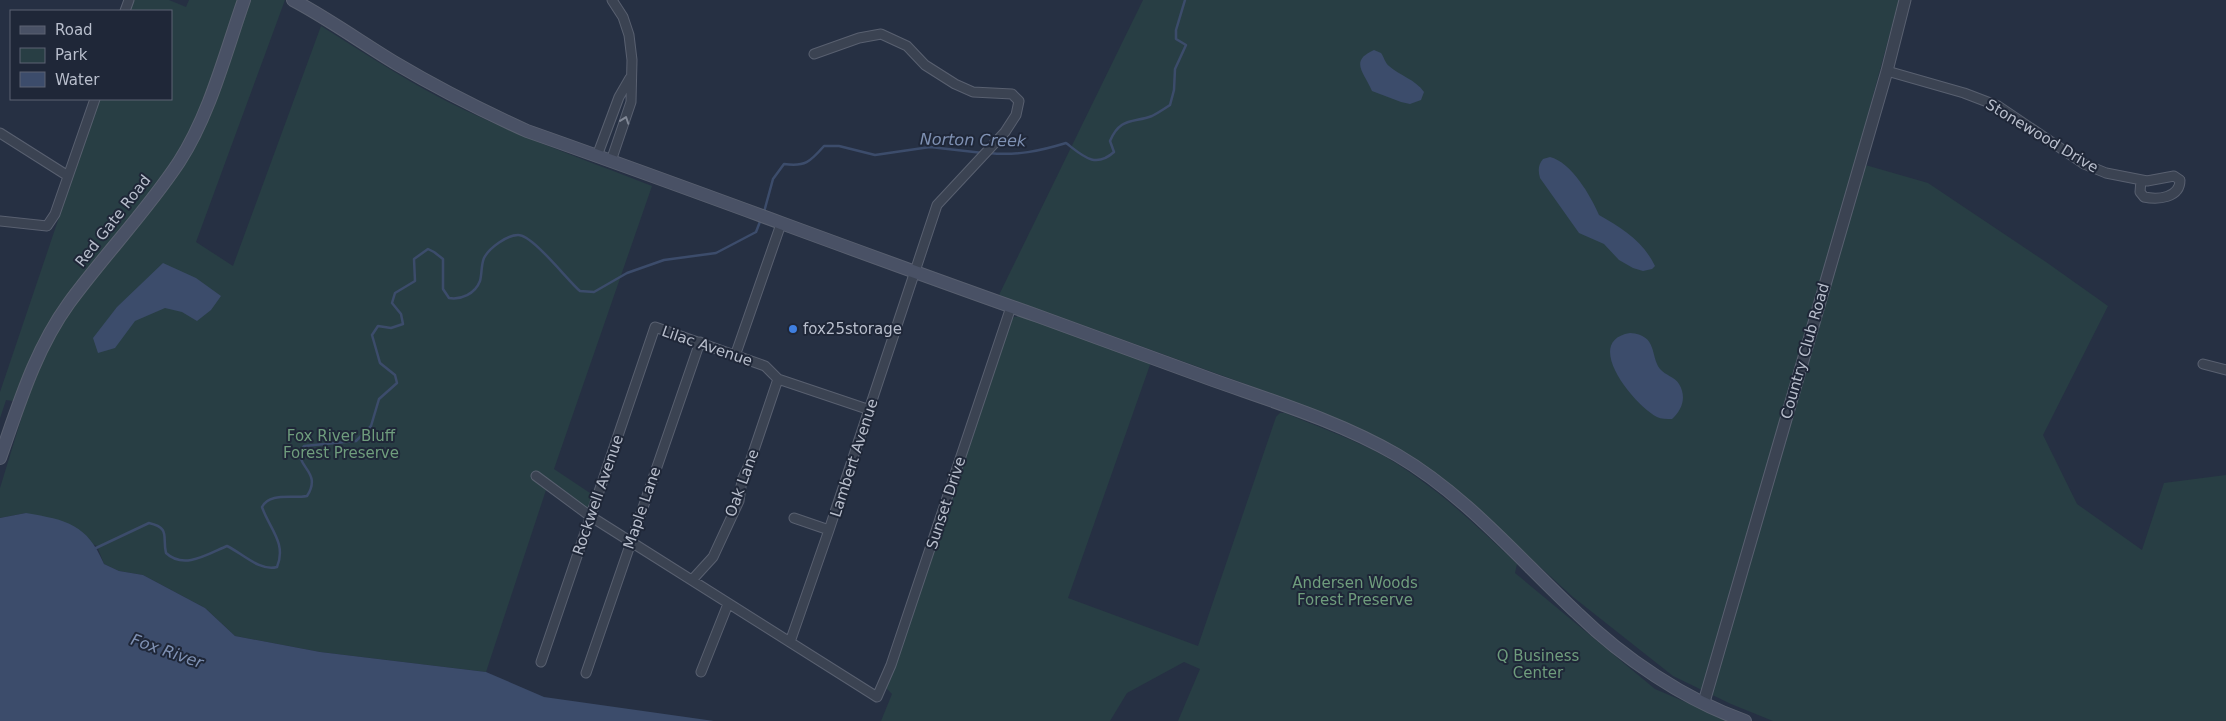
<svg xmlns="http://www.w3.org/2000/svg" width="2226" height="721" viewBox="0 0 2226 721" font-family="'DejaVu Sans',sans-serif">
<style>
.green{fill:#283e44}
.water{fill:#3c4c6b}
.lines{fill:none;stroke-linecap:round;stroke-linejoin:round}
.stream{stroke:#3c4c6b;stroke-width:2.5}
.minor-casing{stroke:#596070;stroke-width:11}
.tertiary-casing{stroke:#596070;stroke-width:13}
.secondary-casing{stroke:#596070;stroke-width:14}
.minor{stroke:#3b4352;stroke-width:9}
.tertiary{stroke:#3b4352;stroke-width:11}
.secondary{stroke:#495165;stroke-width:12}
.oneway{stroke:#808795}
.shop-dot{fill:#3f7fe0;stroke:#1f2738;stroke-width:2}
.labels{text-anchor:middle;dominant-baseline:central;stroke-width:4;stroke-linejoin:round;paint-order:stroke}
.street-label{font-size:15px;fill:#b8becc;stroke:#1f2738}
.poi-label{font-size:15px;fill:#b8becc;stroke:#1f2738;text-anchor:start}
.park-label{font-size:15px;fill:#6f9d7d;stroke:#1f2738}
.water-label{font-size:16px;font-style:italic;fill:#7f91b3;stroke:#1f2738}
</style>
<rect width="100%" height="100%" fill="#263043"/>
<!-- green -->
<path class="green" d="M133 0H169L186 7 189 0H285L196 242 233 266 321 26C369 56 417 88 469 112 528 140 591 162 652 186L554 469 593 495 586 515 547 487 486 672 320 652 235 636 205 608 143 575 119 571 104 564 97 546 26 513 0 518V488L26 403 6 400 0 418V392L99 99H171V11H129Z
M1143 0H1899L1855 162 1928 183 2046 262 2108 306 2043 435 2077 504 2142 550 2164 483 2226 475V721H1773L1731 704 1673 676 1573 597 1472 505 1298 403 999 295Z
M1020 316 1151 362 1068 598 1198 646 1276 417 1280 413H1285C1314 425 1344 436 1373 450 1428 479 1473 522 1517 564L1515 573 1655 689 1730 721H1178L1200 669 1184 662 1127 693 1110 721H881L892 694 885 687 1010 322 1014 317Z"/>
<!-- water -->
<path class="water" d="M1374 50 1381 53C1384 57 1385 63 1389 66 1399 75 1416 80 1424 92L1421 100 1410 104 1401 102 1372 91C1364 72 1349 61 1374 50Z
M1550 157C1571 162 1591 196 1599 215 1622 228 1643 241 1655 266L1652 269 1643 271 1633 268 1619 260 1604 244 1579 233 1540 178C1538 171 1538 165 1543 159Z
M163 263 196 278 221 296 211 310 197 321 182 312 165 308 135 321 115 348 98 353 93 338 117 307Z
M1630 333C1658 335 1650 356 1660 369 1665 375 1675 377 1679 384 1687 397 1682 410 1672 419 1667 419 1661 419 1657 417 1635 406 1581 341 1630 333Z
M26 513C67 520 87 524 104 564L119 571 143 575 205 608 235 636 320 652 486 672 544 697 714 721H0V518Z"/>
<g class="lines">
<!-- stream -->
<path class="stream" d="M989 153C1016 156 1040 151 1066 143 1083 156 1095 169 1114 152L1110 141C1120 117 1133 123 1152 116 1158 113 1164 109 1170 105L1174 90 1175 69 1186 45 1176 39V30L1185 0
M764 212 773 179 784 164C805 167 810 162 824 146H839L875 155 930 147 983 153
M96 548 149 523C171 528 162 537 166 553 184 570 208 554 227 546 242 553 260 572 277 567 287 543 269 528 262 507 270 492 292 499 307 496 324 470 290 466 304 446L356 441 371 426 379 399 397 383 395 375 380 363 372 335 378 326 391 328 403 324 401 314 392 303 395 293 415 281 414 259 428 249 434 252 443 259V289L449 298C461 300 475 294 480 281 482 274 481 265 484 258 489 248 507 235 518 235 533 235 567 280 580 291L594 292 627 273 664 260 716 253 756 232 761 219"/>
<!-- minor casing -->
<g class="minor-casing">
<path id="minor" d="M125 11 129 0
M1887 71 1964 93 1998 106 2084 164 2106 173 2147 181 2174 176 2180 180C2180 198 2158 200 2144 197L2140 192 2141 180
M0 133 68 176
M597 156 619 97 630 78
M611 161 631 102 632 60 629 35 623 17 612 0
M0 221 47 226 55 214 95 99
M735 356 781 224
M2203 364 2226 370
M536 476 590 516 877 697 891 665 1011 307
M794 518 829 530
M692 580 713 557 739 501 742 480 749 465 778 379
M790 642 829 530 937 205 1005 132 1016 115 1019 101 1012 94 973 92 955 84 925 65 907 46 881 34 859 38 814 54
M541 662 655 327 765 366 778 379 870 410
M701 672 728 604
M586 673 700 342"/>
</g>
<!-- tertiary casing -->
<g class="tertiary-casing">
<path id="tertiary" d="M1704 702 1887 71 1905 0"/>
</g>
<!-- secondary casing -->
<g class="secondary-casing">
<path id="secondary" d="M293 0C329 19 362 43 397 64 439 89 483 111 527 131 698 191 867 256 1038 316 1097 337 1154 359 1213 380 1275 402 1340 422 1397 455 1467 496 1520 560 1578 614 1623 658 1685 700 1745 721
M0 458C19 404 35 350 69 303 104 255 146 212 179 162 210 114 225 54 244 0"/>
</g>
<!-- minor -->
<use href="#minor" class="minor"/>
<!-- tertiary -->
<use href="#tertiary" class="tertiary"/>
<!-- secondary -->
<use href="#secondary" class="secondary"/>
</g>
<!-- one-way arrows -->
<defs><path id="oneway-chevron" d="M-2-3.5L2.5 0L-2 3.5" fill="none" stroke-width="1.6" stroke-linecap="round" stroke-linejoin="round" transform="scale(1.25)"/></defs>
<use class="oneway" href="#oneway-chevron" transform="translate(625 120) rotate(-71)"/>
<!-- markers -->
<circle class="shop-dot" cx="793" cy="329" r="5"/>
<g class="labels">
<!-- street labels -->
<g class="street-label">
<text transform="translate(2042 136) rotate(31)">Stonewood Drive</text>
<text transform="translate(113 221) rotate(-52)">Red Gate Road</text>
<text transform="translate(707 346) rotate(19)">Lilac Avenue</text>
<text transform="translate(1805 351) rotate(-74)">Country Club Road</text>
<text transform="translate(854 458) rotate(-72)">Lambert Avenue</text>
<text transform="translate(742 483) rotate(-70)">Oak Lane</text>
<text transform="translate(598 495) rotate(-71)">Rockwell Avenue</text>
<text transform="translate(946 503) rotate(-72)">Sunset Drive</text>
<text transform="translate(642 508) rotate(-71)">Maple Lane</text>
</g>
<!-- poi labels -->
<g class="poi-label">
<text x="803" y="329">fox25storage</text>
</g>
<!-- park labels -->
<g class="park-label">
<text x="341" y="436">Fox River Bluff<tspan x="341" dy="17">Forest Preserve</tspan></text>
<text x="1355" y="583">Andersen Woods<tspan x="1355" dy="17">Forest Preserve</tspan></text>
<text x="1538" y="656">Q Business<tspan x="1538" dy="17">Center</tspan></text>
</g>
<!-- water labels -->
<g class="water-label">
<text transform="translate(973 140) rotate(1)">Norton Creek</text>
<text transform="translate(167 651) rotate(19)">Fox River</text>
</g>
</g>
<!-- legend -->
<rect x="10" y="10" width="162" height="90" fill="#1f2738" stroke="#5c6373"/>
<rect x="20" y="26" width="25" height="8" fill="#495165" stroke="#5c6373"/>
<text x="55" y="35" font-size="15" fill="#b8becc">Road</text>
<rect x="20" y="48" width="25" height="15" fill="#283e44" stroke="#5c6373"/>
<text x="55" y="60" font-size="15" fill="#b8becc">Park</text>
<rect x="20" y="72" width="25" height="15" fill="#3c4c6b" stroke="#5c6373"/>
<text x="55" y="85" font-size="15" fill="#b8becc">Water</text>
</svg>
